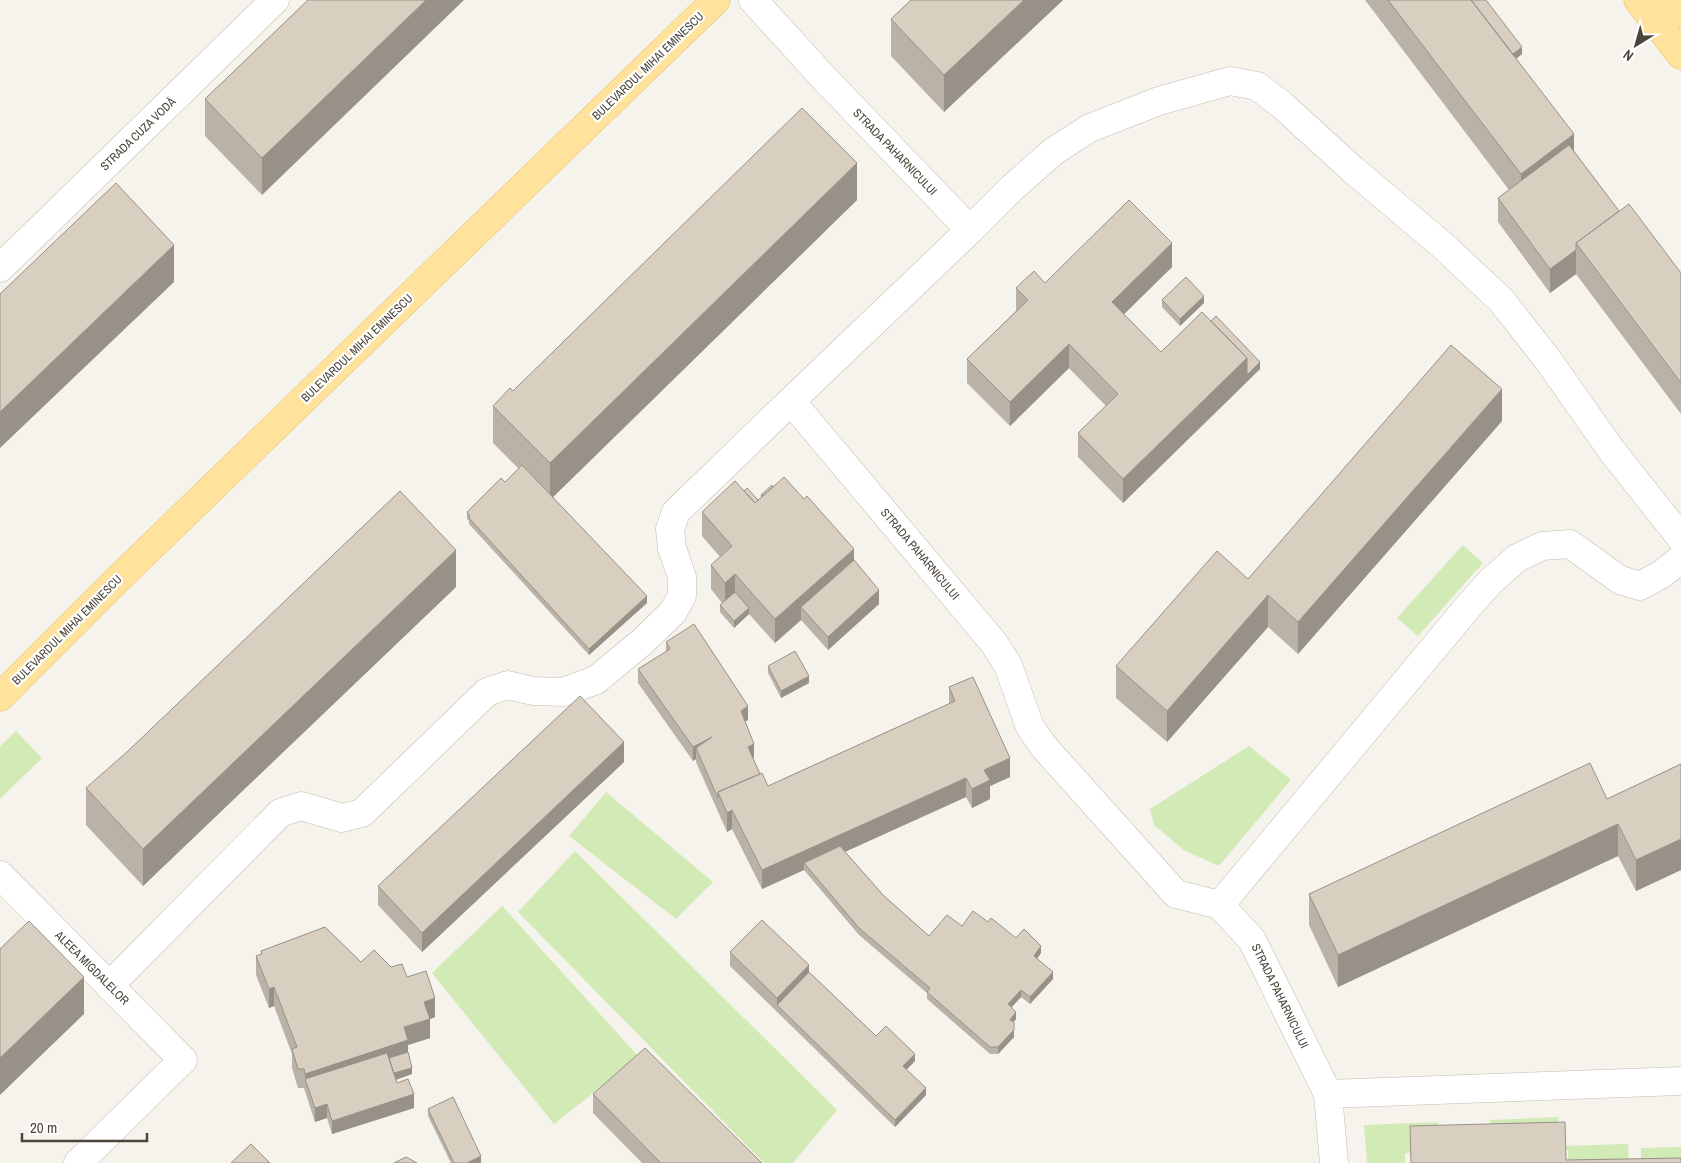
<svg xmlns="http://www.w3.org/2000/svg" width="1681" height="1163" viewBox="0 0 1681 1163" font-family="'Archivo Narrow',sans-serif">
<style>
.green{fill:#d2eab5}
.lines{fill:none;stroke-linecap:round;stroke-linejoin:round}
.minor-casing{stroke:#c2bbae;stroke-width:29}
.major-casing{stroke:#e6c16a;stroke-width:29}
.minor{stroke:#fff;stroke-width:28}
.major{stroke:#ffe39c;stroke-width:28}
.wall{fill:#bab2a6}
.shaded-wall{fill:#979187}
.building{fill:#d8cfc1;stroke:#979187}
.labels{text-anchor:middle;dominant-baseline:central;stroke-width:4.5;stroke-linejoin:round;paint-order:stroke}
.street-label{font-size:12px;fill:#4b4439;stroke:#fff}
</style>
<rect width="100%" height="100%" fill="#f6f3ec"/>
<!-- green -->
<path class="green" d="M1463 545 1483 563 1418 636 1397 618Z
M16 731 42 758 0 799V746Z
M1249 746 1291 780 1219 866 1185 851 1154 825 1150 809Z
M606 792 713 882 676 919 569 836Z
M575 851 837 1110 793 1163H764L518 912Z
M502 906 639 1057 554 1124 432 973Z
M1558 1117 1561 1146 1628 1144 1629 1163H1568V1150L1492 1152 1490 1120Z
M1438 1122 1439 1150 1405 1153V1163H1367L1364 1125Z
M1681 1147V1163H1641V1148Z"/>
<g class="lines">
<!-- minor casing -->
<g class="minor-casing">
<path id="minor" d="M753 0 823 77 970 230 791 401 993 642 1008 665 1030 727 1044 747 1176 894 1220 905 1252 940 1328 1094 1334 1163
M970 230 1012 188 1054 151 1090 128 1159 101 1230 81 1257 86 1282 105 1352 169 1441 244 1501 300 1548 360 1612 451 1681 538
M0 268 275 0
M0 875 183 1060 78 1163
M1220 905 1467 608 1490 582 1517 558 1542 546 1570 544 1620 580 1640 586 1662 574 1681 559
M109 986 280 813 301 806 342 818 362 813 487 692 508 685 533 691 563 692 596 680 642 642 673 612 682 596V577L672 548 670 529 676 512 791 401
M1328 1094 1681 1081"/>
</g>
<!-- major casing -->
<g class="major-casing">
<path id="major" d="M1638 0 1681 55
M1670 0 1681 14
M0 697 117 580 716 0"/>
</g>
<!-- minor -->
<use href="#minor" class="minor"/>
<!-- major -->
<use href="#major" class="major"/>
</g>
<!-- wall -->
<path class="wall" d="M308 0 262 195 205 136V99Z
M911 0H1063L944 112 891 56V19Z
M1365 0H1486L1522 54 1516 59 1574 151 1619 211 1681 273V414L1576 274 1550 293 1498 222V198L1509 190Z
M857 200 553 497 647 603 589 655 469 524V521L467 519V512L505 482 519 469 493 443V406L513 391Z
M1172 267 1124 314 1161 352 1260 369 1123 503 1078 457V433L1106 406 1069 368 1010 426 967 383V359L1016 311V288L1045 283Z
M1162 300 1204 303 1180 326 1162 307Z
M1502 421 1298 654 1268 627 1167 742 1116 698V666L1248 579Z
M744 491 758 500 761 497V495L854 560 879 604 828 650 801 620 775 643 749 614 734 628 720 612V605L722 603 711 589V565L720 557 702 536V512Z
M456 587 143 886 86 825V788Z
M666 642 748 720 745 722 754 757 753 758 760 774 768 786 949 704V687L1010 777 990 786V799L972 808 966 797 845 852 883 895 929 936 962 926 988 922 1041 953 1037 958 1053 979 1030 1004 1021 997 1012 1007 1016 1019 1014 1022V1037L998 1054H990L927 999V993L859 935 804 870 762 889 732 829 727 832 696 762V759L693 761 638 683V669L666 652Z
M768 666 809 683 781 698 768 673Z
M624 762 422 952 378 905V886Z
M1681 764V870L1636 891 1618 856 1338 987 1309 925V894L1607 799Z
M261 951 361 962 391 967 407 977 435 1017 430 1019V1038L408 1045V1052L412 1074 396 1080 397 1083 414 1108 332 1134 327 1118 315 1122 304 1088H298L292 1068V1054L274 1006 269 1008 256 975V956L261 954Z
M730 952 809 972 876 1036 915 1061 906 1070 926 1095 895 1127 730 966Z
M593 1094 762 1163H642L593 1113Z
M428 1109 481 1163H451L428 1116Z"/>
<!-- shaded-wall -->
<path class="shaded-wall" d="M426 0H464L262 195V158Z
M1024 0H1063L944 112V75Z
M1522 47V54L1505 67V60Z
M1574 134V166L1521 205V174Z
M857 163V200L550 500V463Z
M1172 243V267L1112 326V302Z
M174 245V282L0 448V412Z
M1576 250V274L1550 293V269Z
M1204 296V303L1180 326V319Z
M1069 344V368L1010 426V402Z
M1247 358 1260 362V369L1123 503V479Z
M1502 389V421L1298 654V622Z
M854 549V573L801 607V620L775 643V619Z
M456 550V587L143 886V849Z
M735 574V599L725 607V583Z
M879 590V604L828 650V637Z
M1268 595V627L1167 742V711Z
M647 596V603L589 655V649Z
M749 608V614L734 628V621Z
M809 676V683L781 698V691Z
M748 706V720L741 724V711Z
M712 737 696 748V759L693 761V747Z
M624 742V762L422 952V933Z
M754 744V757L748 760V747Z
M1010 758V777L990 786V799L972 808V789L984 770Z
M966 778V797L809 868 804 863V870L762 889V870Z
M732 810V829L727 832V813Z
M1618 824V856L1338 987V955Z
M1681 839V870L1636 891V860Z
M1041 946V953L1034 963V956Z
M809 965V979L777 1005V1011V998Z
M1053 972V979L1030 1004V997Z
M84 977V1014L0 1095V1058Z
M274 987V1006L269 1008V989Z
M1021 990V997L1008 1011V1004Z
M435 998V1017L430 1019V1038L408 1045V1059L305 1079V1074L404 1027 424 1002Z
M1016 1012V1019L1010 1026V1020Z
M1014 1022V1037L998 1054V1047Z
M915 1054V1061L903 1073V1066Z
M412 1068V1074L392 1081V1074Z
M926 1088V1095L895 1127V1120Z
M414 1094V1108L332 1134V1121Z
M327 1104V1118L315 1122V1108Z
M481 1156V1163H467Z"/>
<!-- building -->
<path class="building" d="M308 0H426L262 158 205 99Z
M911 0H1024L944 75 891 19Z
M1388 0H1471L1574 134 1521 174Z
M1471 0H1486L1522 47 1513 54Z
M802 108 857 163 550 463 493 406 510 388 513 391Z
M1569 145 1619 211 1576 243V250L1550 269 1498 198Z
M116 183 174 245 0 412V294Z
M1129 200 1172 243 1112 302 1161 352 1202 312 1247 358 1123 479 1078 433 1118 394 1069 344 1010 402 967 359 1028 300 1016 288 1034 271 1045 283Z
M1629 204 1681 273V383L1576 243Z
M1186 277 1204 296 1180 319 1162 300Z
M1216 316 1260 362 1247 375V358L1211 321Z
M1451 345 1502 389 1298 622 1268 595 1167 711 1116 666 1217 551 1248 579Z
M522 465 647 596 589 649 469 518 470 516 467 512 501 478 505 482Z
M784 477 804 499 807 496 854 549 775 619 735 574 725 583 711 565 732 546 702 512 735 481 755 503Z
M772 485 773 487 762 496 761 495Z
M747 488 758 500 755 503 744 491Z
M400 491 456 550 143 849 86 788 128 751Z
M854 560 879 590 828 637 801 607Z
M735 592 749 608 734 621 720 605Z
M694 624 748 706 741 711 754 744 748 747 760 774 718 792V798L696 748 712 737 693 747 638 669 670 649 666 642Z
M795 651 809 676 781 691 768 666Z
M973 677 1010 758 984 770 990 780 972 789 966 778 762 870 732 810 727 813 718 792 762 773 768 786 955 701 949 687Z
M580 696 624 742 422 933 378 886Z
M1590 763 1607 799 1681 764V839L1636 860 1618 824 1338 955 1309 894Z
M840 846 883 895 929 936 947 915 962 926 973 911 988 922 991 918 1016 938 1024 929 1041 946 1034 956 1053 972 1030 997 1021 990 1008 1004 1016 1012 1010 1020 1014 1022V1030L998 1047H990L927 992 930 988 859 928 804 863Z
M762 920 809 965 777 998 730 952Z
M29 921 84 977 0 1058V949Z
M325 927 361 962 374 950 391 967 402 964 407 977 426 971 435 998 424 1002 430 1019 404 1027 408 1040 305 1074 304 1069H298L292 1049 297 1047 274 987 269 989 256 956 262 954 261 951Z
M809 972 876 1036 886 1026 915 1054 903 1066 926 1088 895 1120 777 1005Z
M645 1048 762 1163H661L593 1094Z
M408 1052 412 1068 394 1073 389 1058Z
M387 1053 397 1083 408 1079 414 1094 332 1121 327 1104 315 1108 305 1079Z
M453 1097 481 1156 467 1163H454L428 1109Z
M1565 1122 1566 1160 1681 1158V1163H1411L1410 1126Z
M251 1144 270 1163H231Z
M406 1157 417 1163H394Z"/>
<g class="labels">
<!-- street labels -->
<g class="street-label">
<text transform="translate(648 66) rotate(-44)">BULEVARDUL MIHAI EMINESCU</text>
<text transform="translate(138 134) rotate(-44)">STRADA CUZA VODĂ</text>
<text transform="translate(895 152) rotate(46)">STRADA PAHARNICULUI</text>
<text transform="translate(357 348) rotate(-44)">BULEVARDUL MIHAI EMINESCU</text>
<text transform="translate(920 554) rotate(50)">STRADA PAHARNICULUI</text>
<text transform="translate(67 630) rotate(-45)">BULEVARDUL MIHAI EMINESCU</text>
<text transform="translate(92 968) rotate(45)">ALEEA MIGDALELOR</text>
<text transform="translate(1280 996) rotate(64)">STRADA PAHARNICULUI</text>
</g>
</g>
<!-- north arrow -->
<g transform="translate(1636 45) rotate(217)" stroke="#ffffff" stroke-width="4" paint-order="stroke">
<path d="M0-4L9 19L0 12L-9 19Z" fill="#4b4439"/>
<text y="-8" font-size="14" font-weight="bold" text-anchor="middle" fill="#4b4439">N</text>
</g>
<!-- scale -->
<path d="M22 1133v8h125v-8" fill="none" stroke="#4b4439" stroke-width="2.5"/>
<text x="30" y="1133" font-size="15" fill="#4b4439" stroke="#ffffff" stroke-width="4" paint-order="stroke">20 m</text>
</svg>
